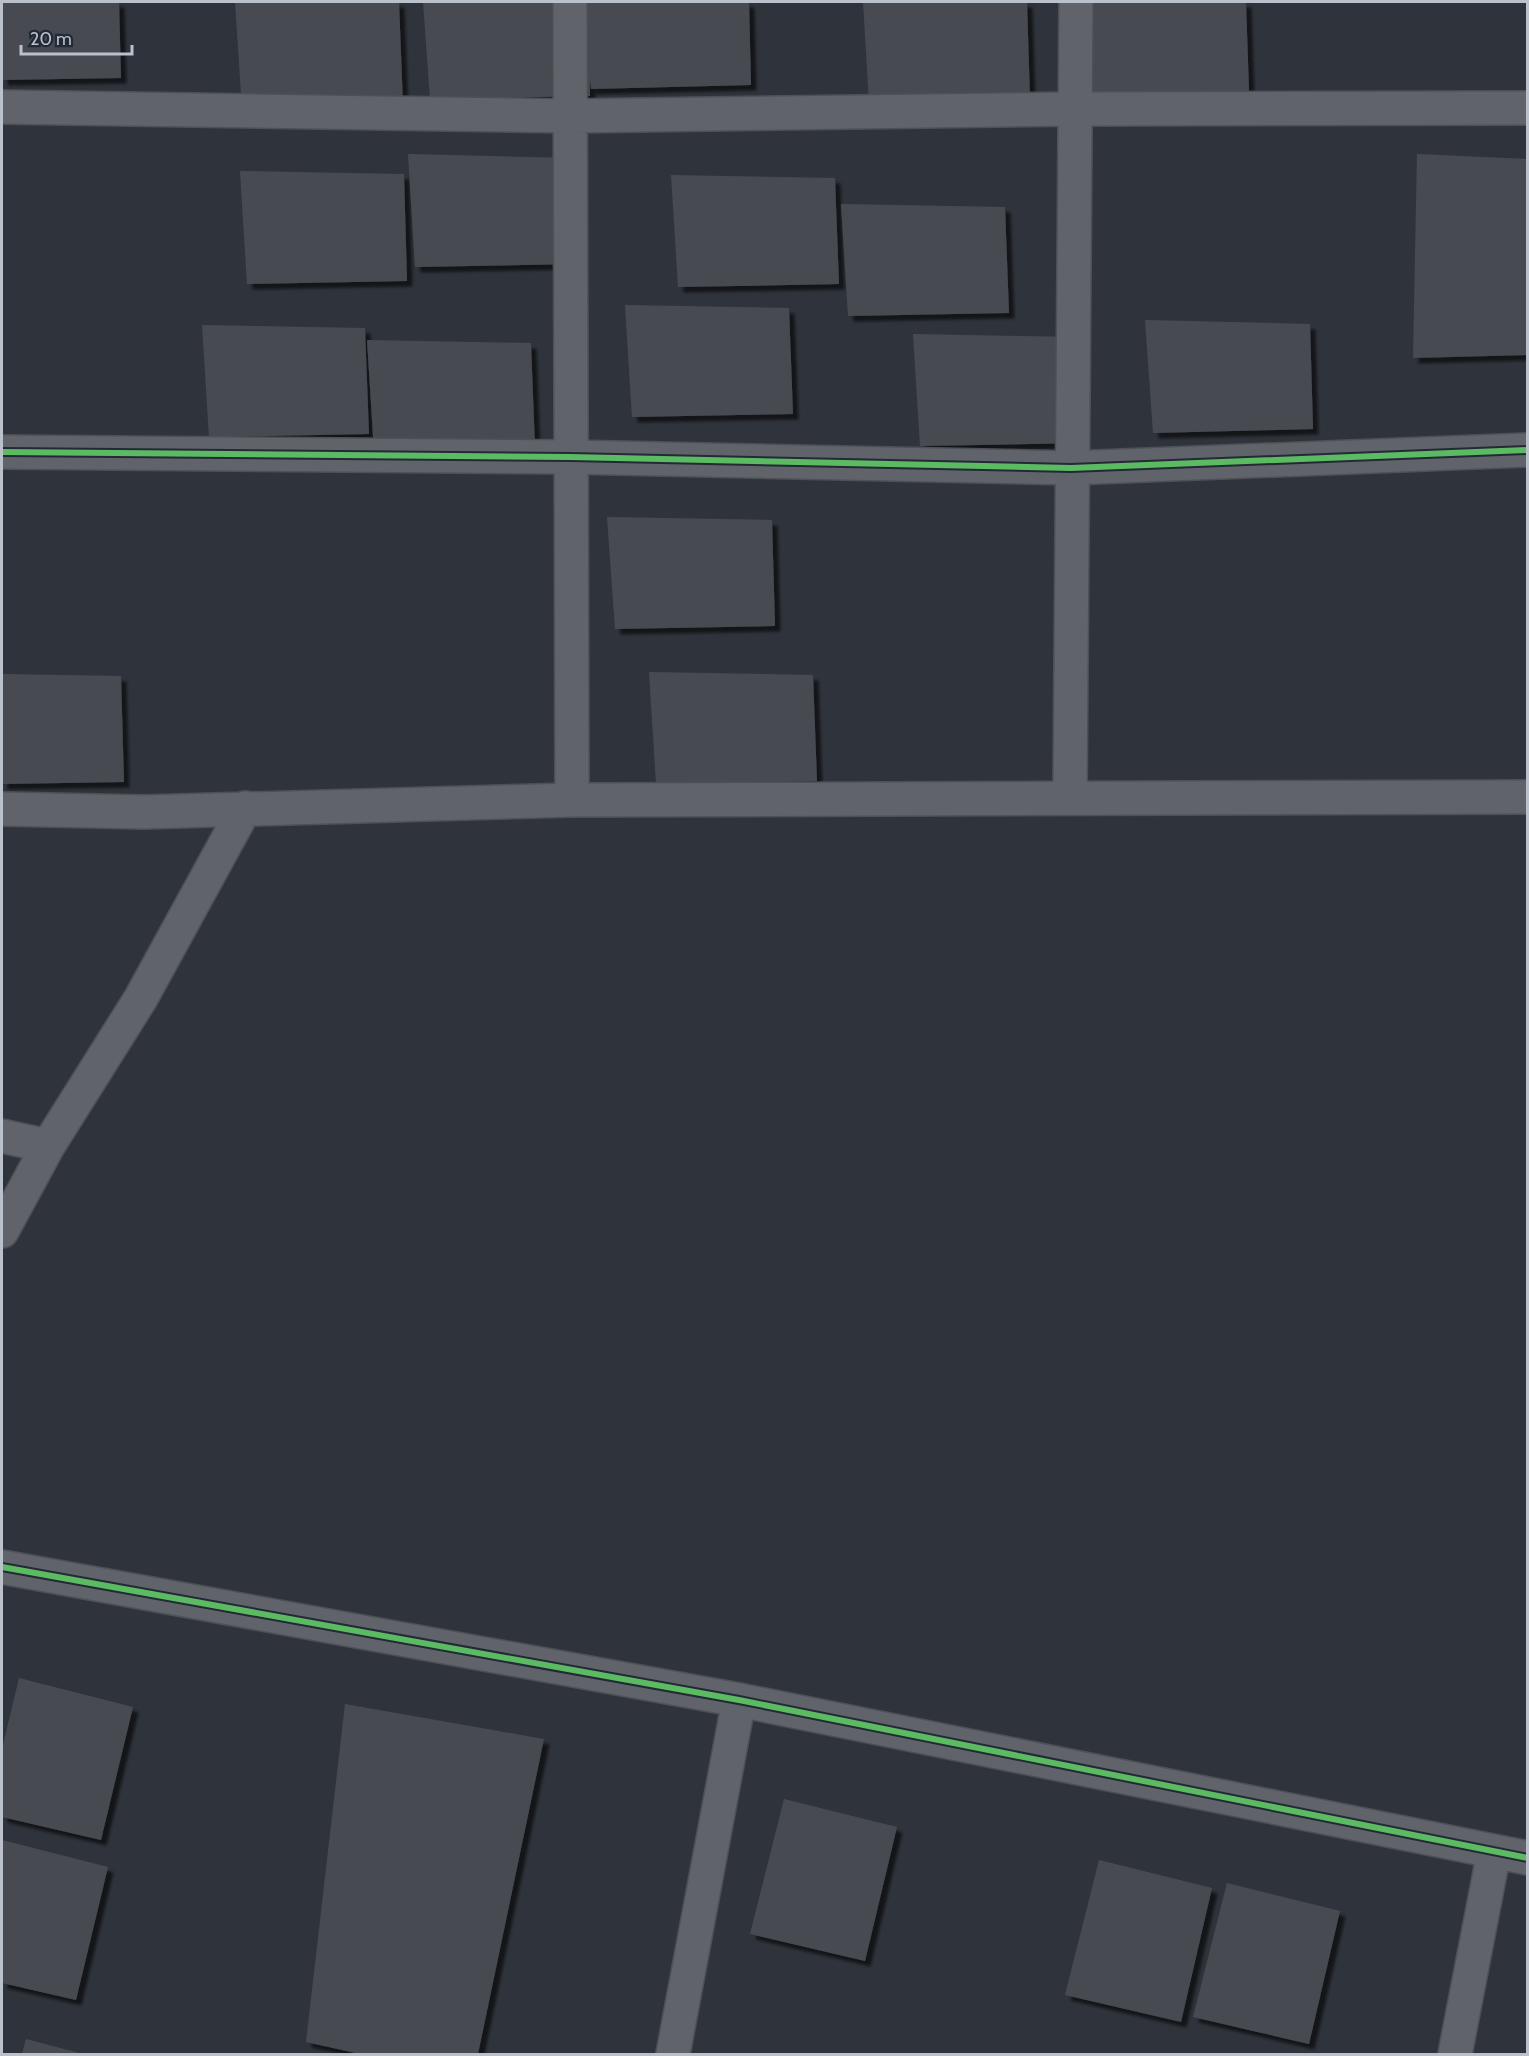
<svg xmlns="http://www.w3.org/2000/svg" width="1529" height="2056" viewBox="0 0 1529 2056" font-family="Cabin,sans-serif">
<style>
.building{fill:#474b51;filter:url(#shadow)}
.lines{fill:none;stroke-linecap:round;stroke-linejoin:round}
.minor-casing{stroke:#4d5056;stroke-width:36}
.minor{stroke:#60636a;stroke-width:33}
.cycleway-casing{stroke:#222a36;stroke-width:10}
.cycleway{stroke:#5cba63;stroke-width:6}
</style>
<defs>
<filter id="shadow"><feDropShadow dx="5.5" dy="5.5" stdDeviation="1.5" flood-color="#0009"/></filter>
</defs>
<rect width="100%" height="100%" fill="#2f343c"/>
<!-- building -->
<path class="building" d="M2 2H119L121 78 2 80Z
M235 2H399L403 105 242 109Z
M423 2H749L751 85 591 89 590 79V96L430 99Z
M863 2H1027L1030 99 869 102Z
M1082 2H1246L1249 91 1088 93Z
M408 154 572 158 575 264 415 267Z
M1417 154 1528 159V355L1413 358Z
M240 171 404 174 407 281 247 284Z
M671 175 835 178 839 284 678 287Z
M841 204 1005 207 1009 313 848 316Z
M625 305 789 308 793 414 632 417Z
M1145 320 1310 324 1313 429 1153 433Z
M202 325 365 328 369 434 209 437Z
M913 334 1077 337 1081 443 920 446Z
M367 340 531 343 535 448 374 452Z
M607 517 772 520 775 626 615 629Z
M649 672 813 675 817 781 656 784Z
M2 674 121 676 124 782 2 784Z
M19 1678 133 1707 101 1840 2 1817V1749Z
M345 1704 544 1739 478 2054H360L306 2042Z
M784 1799 897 1827 865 1961 750 1934Z
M2 1840 108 1867 76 2000 2 1983Z
M1099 1860 1212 1888 1181 2022 1065 1995Z
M1227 1883 1340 1911 1309 2044 1193 2017Z
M26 2039 83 2054H22Z"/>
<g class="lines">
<!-- minor casing -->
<g class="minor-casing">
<path id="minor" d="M570 2 572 800
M2 107 571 116 1074 109 1528 108
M2 452 570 457 1071 468 1528 450
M1070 798 1076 2
M2 809 144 812 572 800 1528 797
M2 1136 48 1146
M2 1231 48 1146 141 998 245 808
M2 1567 739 1700 1528 1858
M673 2054 739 1700
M1455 2054 1494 1852"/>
</g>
<!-- minor -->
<use href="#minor" class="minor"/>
<!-- cycleway casing -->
<g class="cycleway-casing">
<path id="cycleway" d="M2 452 570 457 1071 468 1528 450
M2 1567 739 1700 1528 1858"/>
</g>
<!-- cycleway -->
<use href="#cycleway" class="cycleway"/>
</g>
<!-- border -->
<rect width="1529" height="2056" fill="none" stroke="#bbc1cb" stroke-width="6"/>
<!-- scale -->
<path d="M21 45v9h111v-9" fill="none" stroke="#bbc1cb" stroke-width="3"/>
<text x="30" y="45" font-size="18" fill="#bbc1cb" stroke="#222a36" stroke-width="4.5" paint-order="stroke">20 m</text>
</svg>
